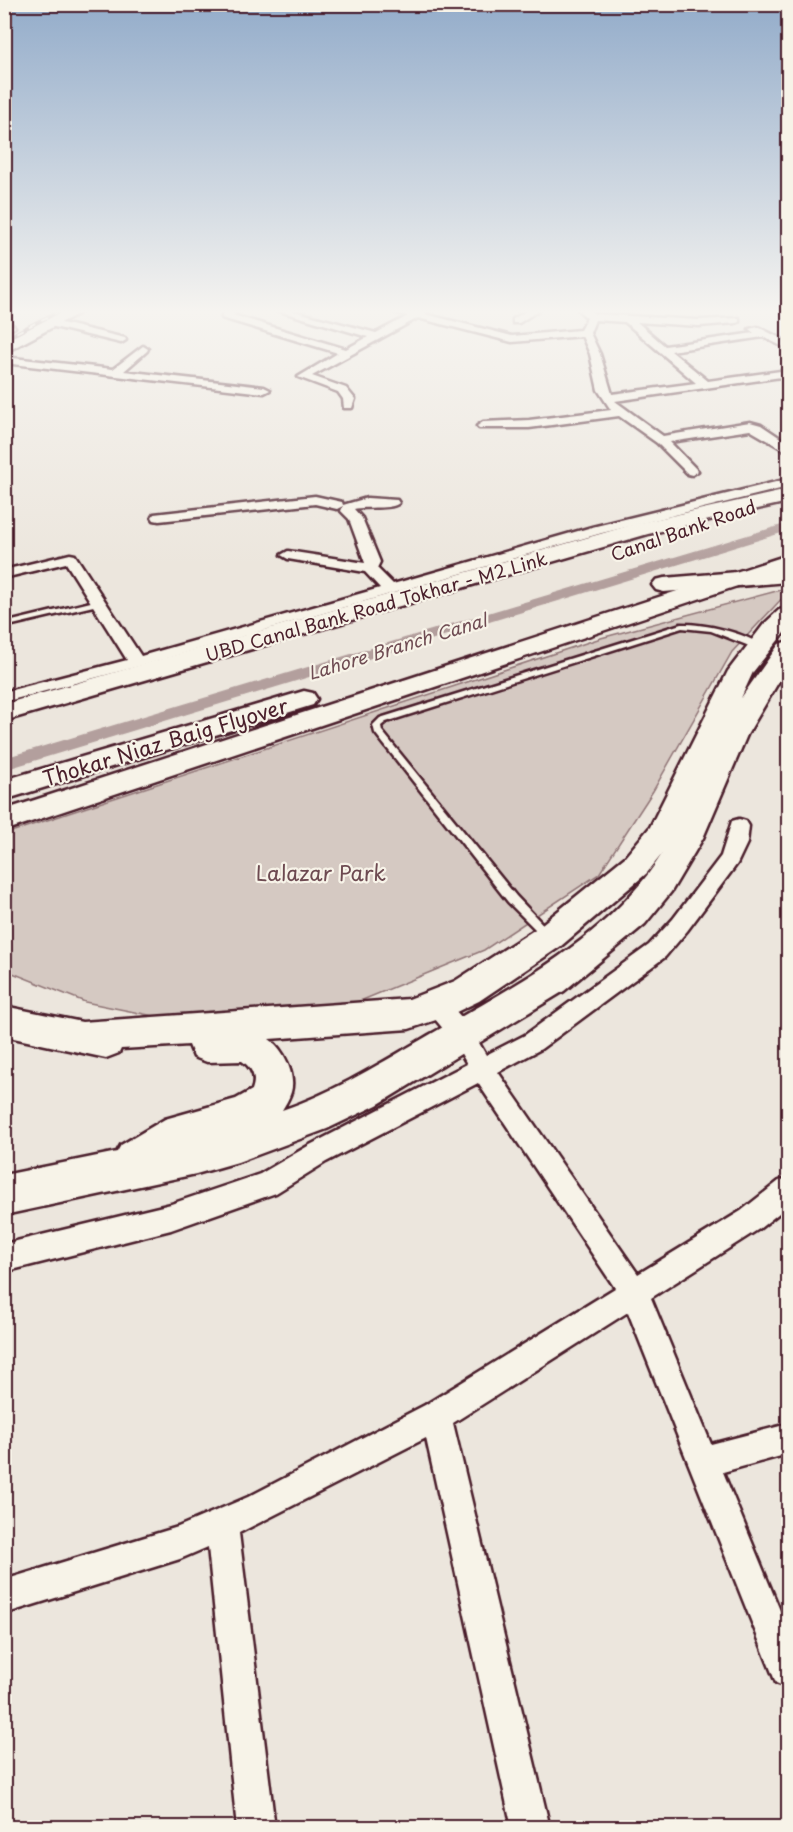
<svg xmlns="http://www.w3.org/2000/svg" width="793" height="1832" viewBox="0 0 793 1832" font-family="'Playpen Sans',sans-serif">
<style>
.green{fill:#d5c9c2;stroke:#907476;stroke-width:1.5}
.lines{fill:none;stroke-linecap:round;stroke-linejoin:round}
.canal{fill:#b39f9d;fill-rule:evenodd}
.service-casing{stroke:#4a1f2b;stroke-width:5}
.minor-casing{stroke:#4a1f2b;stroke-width:5}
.primary-casing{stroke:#4a1f2b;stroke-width:5}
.trunk-casing{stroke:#4a1f2b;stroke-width:5}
.service{fill:#f7f3e8;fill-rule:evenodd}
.minor{fill:#f7f3e8;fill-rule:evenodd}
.primary{fill:#f7f3e8;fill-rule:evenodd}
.trunk{fill:#f7f3e8;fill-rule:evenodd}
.rail-casing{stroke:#4a1f2b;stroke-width:4}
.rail{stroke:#f7f3e8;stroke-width:2;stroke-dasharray:7;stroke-linecap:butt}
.labels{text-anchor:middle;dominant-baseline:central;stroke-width:4.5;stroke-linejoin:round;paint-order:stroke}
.far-street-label{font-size:18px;fill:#4a1f2b;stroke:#f7f3e8}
.far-water-label{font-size:18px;font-style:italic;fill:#6f4c53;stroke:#f7f3e8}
.street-label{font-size:21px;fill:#4a1f2b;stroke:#f7f3e8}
.park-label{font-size:21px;fill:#6d4a51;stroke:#f7f3e8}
</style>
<rect width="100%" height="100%" fill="#ece6dd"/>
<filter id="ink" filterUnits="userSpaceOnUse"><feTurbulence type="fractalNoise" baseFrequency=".0167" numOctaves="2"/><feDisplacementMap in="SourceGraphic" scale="12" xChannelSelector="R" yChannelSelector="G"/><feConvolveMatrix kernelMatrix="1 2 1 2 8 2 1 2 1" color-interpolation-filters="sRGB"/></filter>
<g filter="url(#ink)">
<!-- green -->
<path class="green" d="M788 588V592L732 652 653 791 599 874 484 950 348 1006 154 1016 85 1002 5 970V834L601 638Z"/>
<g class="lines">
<!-- canal -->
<path class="canal" d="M788 523V531L4 770V758Z"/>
<!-- service casing -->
<g class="service-casing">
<path id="service" d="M99 600H102V604L4 627V623Z
M681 624C706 624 744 632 764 647L763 649H757L711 631 682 628 386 722 381 726 382 731 516 896 554 936 553 939H545L508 902 375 733 373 725 380 718Z"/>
</g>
<!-- minor casing -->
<g class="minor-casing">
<path id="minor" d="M228 310H239L233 315 346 349 368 337 276 310H290L376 333 408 316 394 312 392 310 415 312 428 310 425 314 512 336 580 330 587 318 578 310H589L595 314 699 320 739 318V322L736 323 699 326 637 322 665 346 754 333 749 329 758 327 788 342V349L763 337 671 351 708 381 788 370V376L615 401 663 436 750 422 761 425 788 443V452L750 430 670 442 698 471 692 475 688 474 657 443 619 416 529 428H479L477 426 483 422 529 420 611 410 598 390 590 354 582 336 512 342 418 318 312 376 346 388 355 399 352 408H344L343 399 338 392 298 377 338 353 222 318V314ZM595 320 625 322 696 383 612 394 600 354 590 333Z
M528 310H539L519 323H513V319Z
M49 320 125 338 126 340 121 343 46 325 44 323Z
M4 323 13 325 15 327 10 330 4 329Z
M143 346 148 349 147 351 124 371 264 387 270 390 264 393 4 363V357L113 369Z
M788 479V487L602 533 143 665 4 702V692L127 660 66 563 4 578V570L70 554 75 555 141 656 380 588 365 572 288 559 281 555 288 551 365 563 349 519 341 511 343 506 337 509 315 504 159 521 154 520 152 517 154 514 315 496 342 502 343 505 367 498 397 500 399 503C391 510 366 506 354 509L362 518 380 562 377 568 393 584 592 527Z
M739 819 746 821 749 826 747 843 737 864 687 931 665 957 541 1049 498 1072 638 1274 741 1211 779 1181 788 1178V1206L759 1229 651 1298 711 1444 788 1424V1454L723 1472 788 1630V1688L776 1683 628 1312 453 1423 550 1828H512L426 1438 239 1533 275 1828H237L208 1547 180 1559 4 1614V1580L178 1527 248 1497 425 1405 615 1288 478 1083 326 1162 276 1193 171 1230 4 1272V1244L171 1204 260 1174 308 1146 467 1064 455 1043 424 1006 427 999C450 991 476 1037 486 1055L525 1035 649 945 673 919 721 856 732 821Z"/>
</g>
<!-- primary casing -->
<g class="primary-casing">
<path id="primary" d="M66 310H85L4 353V341Z
M788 568V582L664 592 656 590 652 585 656 580 664 578Z
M788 608V628L753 672 741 698 779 644 788 641V666L747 735 703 838 671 892 645 924 564 991 377 1105 327 1129 238 1162 196 1174 4 1215V1175L117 1152 121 1145 165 1119 236 1099 252 1090C257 1077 252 1068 242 1061L207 1062 194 1057 189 1045 121 1049 119 1053 106 1058 4 1036V1006L82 1022 409 999 455 981 537 928 625 857 650 827 728 671 764 624 779 610ZM662 854C610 937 514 986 431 1034 383 1062 335 1092 282 1110 285 1105 289 1099 291 1092 296 1075 284 1049 269 1039L409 1029 448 1016 479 1001 561 946 647 873Z"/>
</g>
<!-- trunk casing -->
<g class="trunk-casing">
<path id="trunk" d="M788 490V502L648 534 4 721V704L635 524Z
M788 555V569L4 831V810Z
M304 691 313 693 317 699 313 705 4 800V780Z"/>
</g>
<!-- service -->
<use href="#service" class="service"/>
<!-- minor -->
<use href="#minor" class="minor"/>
<!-- primary -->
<use href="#primary" class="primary"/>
<!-- trunk -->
<use href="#trunk" class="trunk"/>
<!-- rail casing -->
<g class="rail-casing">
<path id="rail" d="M4 339 61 310"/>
</g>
<!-- rail -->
<use href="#rail" class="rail"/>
</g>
</g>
<!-- sky -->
<linearGradient id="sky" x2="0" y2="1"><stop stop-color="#93acca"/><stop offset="0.55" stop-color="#f6f4f0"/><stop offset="1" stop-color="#f6f4f0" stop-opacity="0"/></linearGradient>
<rect width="793" height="566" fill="url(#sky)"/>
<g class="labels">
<!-- far-street labels -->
<g class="far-street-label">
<text transform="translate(683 530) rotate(-19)">Canal Bank Road</text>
<text transform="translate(376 606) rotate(-16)">UBD Canal Bank Road Tokhar - M2 Link</text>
</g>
<!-- far-water labels -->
<g class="far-water-label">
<text transform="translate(397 646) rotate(-17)">Lahore Branch Canal</text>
</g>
<!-- street labels -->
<g class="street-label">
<text transform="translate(165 741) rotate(-17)">Thokar Niaz Baig Flyover</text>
</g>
<!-- park labels -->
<g class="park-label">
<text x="321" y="872">Lalazar Park</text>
</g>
</g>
<!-- margin -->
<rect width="793" height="1832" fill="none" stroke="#f7f3e8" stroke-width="24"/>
<rect x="12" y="12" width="769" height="1808" fill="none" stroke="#4a1f2b" stroke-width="2" filter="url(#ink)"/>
</svg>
